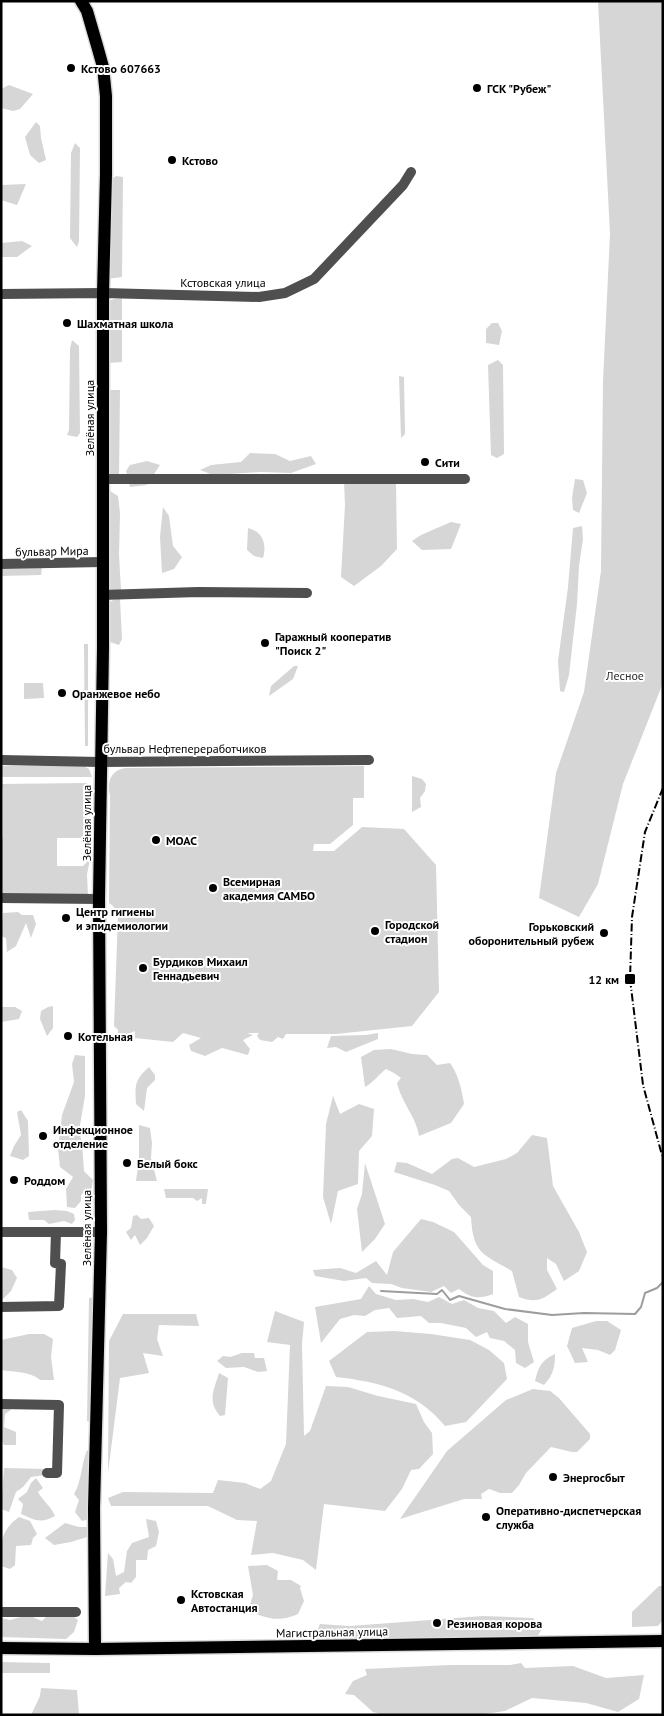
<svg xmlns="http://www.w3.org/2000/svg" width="664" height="1716" viewBox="0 0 664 1716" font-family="'PT Sans',sans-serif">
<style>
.green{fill:#d6d6d6}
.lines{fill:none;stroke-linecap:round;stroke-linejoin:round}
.stream{stroke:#9d9d9d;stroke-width:2}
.major-casing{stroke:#dbdbdb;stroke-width:15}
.minor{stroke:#4f4f4f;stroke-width:10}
.major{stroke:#000;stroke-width:12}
.rail{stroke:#000;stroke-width:2;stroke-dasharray:8 2.5 1 2.5;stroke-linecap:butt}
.poi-dot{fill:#000;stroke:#fff;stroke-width:2}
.labels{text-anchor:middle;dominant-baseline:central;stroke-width:4;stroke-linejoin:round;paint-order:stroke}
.poi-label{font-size:12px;font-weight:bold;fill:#000;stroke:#fff;text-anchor:start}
.street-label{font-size:12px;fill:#000;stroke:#fff}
.park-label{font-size:12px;fill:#2d2d2d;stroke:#fff}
</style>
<rect width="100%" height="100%" fill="#fff"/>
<!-- green -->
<path class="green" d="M598 1H663V683L623 784 598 884 579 917 539 898 556 773 584 692 601 571 603 381 610 234Z
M9 85 33 94 20 109 13 111 1 108V89Z
M36 122 40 126 41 138 46 160 39 163 30 155 25 137Z
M75 143 80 148 79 241 77 247 70 238 71 153Z
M116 176 123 177 122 277 107 279 109 181Z
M26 184 17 205 1 200V185Z
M22 241 32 246 17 257H1V243Z
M122 298V362L107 363V304C111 298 115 299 122 298Z
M492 323H498L502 331 499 345 486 343V329Z
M72 340 79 346 80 433 77 437 67 435 69 430 70 349Z
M498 360 503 365 504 454 497 458 491 455 488 365Z
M399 376 404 377 405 434 401 438Z
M106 390H120L119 477 108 476Z
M250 453 275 454 290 461 311 456 316 464 291 473 260 472 213 475 200 470 211 465 241 462Z
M147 461 160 465 147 485 130 487 126 471 130 465Z
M575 479 583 480 587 493 579 513 573 510 572 498Z
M344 482H396L397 549 381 566 354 586 341 577 345 505Z
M107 489 118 496 120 513 119 555 121 590H110L107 550Z
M163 507 169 516 173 546 182 557 174 569 162 573 160 537Z
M451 522 461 524 451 549 422 550 412 541 421 535Z
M582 526 583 539 579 566 577 604 569 675 564 692 560 691 558 661 568 587 573 528Z
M248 528C263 532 267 544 263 558L254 556 247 550Z
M42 568 41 575 1 576V569Z
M120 599 122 639 119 645 110 642 109 603 113 600Z
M84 644H88V746H85Z
M294 666H298L293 679 269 696 271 686Z
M24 683H43L44 698 24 699Z
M82 765 89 769 92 777H1V766Z
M364 766V798H353V825L330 844H314L313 851H334L362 827 404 829 436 865 439 992 412 1026 336 1034H286L283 1039 278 1037 272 1042 260 1040 257 1036 259 1033H247L253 1035 243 1040 250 1049 248 1055 222 1048 205 1056 191 1051 189 1045 201 1038 183 1033 173 1042 135 1038V1031L118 1038V1030L114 1026 118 915 113 906 109 903 110 796C107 782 110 771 125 768Z
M412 776 422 779 426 784 425 791 420 798 421 807 412 812Z
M87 783V833H84L85 838H57V866H83L90 859 87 874 88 896 1 895V838L3 837V788H1V784Z
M18 912 22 915H33L36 924 31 938 26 923 16 946 7 952 6 938 1 936 3 913Z
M53 1006V1028L47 1036 40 1019 41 1011 48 1007Z
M1 1007H15L22 1011 19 1019 1 1022Z
M378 1033V1039L346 1052 336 1047 327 1048 331 1036 366 1035Z
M391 1049 412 1054 427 1055 437 1065 450 1063C458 1074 462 1090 464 1104L451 1123 419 1136C416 1116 402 1104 397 1083L401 1078 394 1073 386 1069C378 1075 374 1082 365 1087L361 1057 374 1050Z
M75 1055 85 1056V1096L79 1131 82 1143 84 1171 93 1180 91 1192 85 1191 81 1195V1201L75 1208 67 1207 66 1189 73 1177 60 1167 58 1149 62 1115 74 1082 72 1064Z
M149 1067 155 1075V1080L147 1088 144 1111 136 1104C135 1086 134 1080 149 1067Z
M333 1096 340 1114 359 1104 374 1109 372 1136 359 1151 358 1184 338 1191 331 1224 323 1197 326 1124Z
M21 1110 28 1121 29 1156 23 1160 10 1156 14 1146 21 1135 17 1112Z
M139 1125 150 1128 152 1143 151 1158 157 1181H136L139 1159Z
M532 1135 547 1138 553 1186 579 1232 587 1252 579 1271 564 1281 556 1264 547 1258V1270L557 1289C543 1299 537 1304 519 1297L512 1271C483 1254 473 1254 471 1217L459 1205 449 1191 435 1185 394 1172 397 1162 407 1163 432 1174 452 1159 458 1158 474 1167 506 1159 517 1153Z
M365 1163 385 1224 375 1239 362 1252 357 1209 362 1194Z
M164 1189H208L206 1204H202V1198L197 1201 193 1198H166Z
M54 1210 67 1211 74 1214 75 1220 72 1224 64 1221 49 1224 44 1220H29L28 1212Z
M137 1215 141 1219 149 1218 154 1226 147 1238 140 1245 135 1235 131 1240 126 1232 131 1228 133 1216Z
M421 1219 433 1222 454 1232 483 1265 493 1271V1294C479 1299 472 1299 459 1289L451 1293 444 1286 431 1292 402 1288 391 1284 372 1283 366 1278 344 1281 315 1276 313 1270 340 1268 356 1273 376 1261 387 1275 393 1252Z
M1 1267 12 1270 17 1278 11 1291 1 1301Z
M369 1286 376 1294 396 1300 413 1299 428 1302 439 1297 452 1304 464 1300 478 1308 494 1311 506 1323 515 1317 528 1324V1342L534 1362 525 1368 516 1363 515 1350 504 1341 490 1338 487 1332 476 1337 466 1328 441 1323H429L421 1316 397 1318 389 1308 375 1310 365 1316 354 1315 340 1319 321 1343 315 1307 361 1299Z
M95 1297 92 1422 87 1421 89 1298Z
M275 1311 304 1322 302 1344 304 1436 310 1431 326 1386 348 1387 378 1396 416 1404 424 1422 432 1433 433 1454 419 1469 411 1470 402 1489 385 1511 324 1504 316 1570 303 1560 273 1553 251 1555 257 1521 237 1520 208 1506H111L108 1498 123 1492 213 1493 218 1480 245 1483 260 1489 271 1481 286 1444 290 1345 267 1342Z
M123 1314H196L199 1326 159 1325 157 1339 163 1356 143 1353 149 1373 120 1378 108 1473 109 1341Z
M596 1321H607L621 1330 615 1350 610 1355 598 1350 582 1348 588 1362 575 1363 567 1346 572 1328Z
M394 1331 431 1334 470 1340 489 1350 504 1363 507 1379 466 1422 445 1426C416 1391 380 1382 336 1377L329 1361 367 1332Z
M29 1334H44L53 1339 51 1357 54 1380H40C30 1371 14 1372 1 1370V1340Z
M242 1353H254L255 1358H264L267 1371 258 1372 244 1367 226 1368 217 1361 223 1356 230 1357Z
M555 1354C555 1368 553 1375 544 1385L535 1381C539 1366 541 1361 555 1354Z
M219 1373 228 1378 225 1415 220 1416C207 1401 214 1390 219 1373Z
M533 1389 550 1391 559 1398 590 1434V1439L577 1452H572L551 1447 526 1473 519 1485 512 1493H500L489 1489 481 1494 482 1499H464L400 1519 447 1451 506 1400Z
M7 1402 11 1410 5 1414 4 1427 16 1432V1445H4L1 1439V1403Z
M87 1450 92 1455 91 1487 88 1499 90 1519 82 1521 75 1512 79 1500 74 1494C82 1481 81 1464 87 1450Z
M4 1468 46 1469 45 1475 31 1477 23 1487 16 1492 9 1512 1 1509Z
M36 1478 43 1488 38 1492C43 1501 51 1506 55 1516 40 1524 35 1520 21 1514L23 1504 18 1499 27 1492 31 1483Z
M19 1517 30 1521 37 1534 33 1538 31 1545 16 1546 15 1565 10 1569 1 1566C1 1542 0 1531 19 1517Z
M146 1519 156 1521 159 1532 156 1546 148 1550 147 1560H136V1577L131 1583 126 1582 119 1588 120 1594 105 1596 108 1553 113 1559 116 1576 124 1572 127 1551 132 1543 149 1537Z
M65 1523 79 1527H88L87 1537 71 1542 54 1545 45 1538Z
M267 1565 278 1571 277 1580H291L301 1586 300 1588 304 1601 298 1614C277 1623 268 1618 248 1611L253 1595 248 1566Z
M659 1586H663V1620L658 1626 632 1627V1612Z
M28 1615 42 1621 48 1615 74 1617 78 1620 74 1632 66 1639 1 1637V1618L10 1620Z
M483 1616 533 1618 542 1629 537 1637 335 1639 321 1638 317 1631 320 1624 350 1626Z
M1 1662 50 1663V1673H1Z
M521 1663 525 1668 573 1666 606 1678 644 1675 639 1699 618 1712 586 1703 532 1698 505 1711 478 1715H383L373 1712 354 1695 345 1694 353 1681 367 1675 365 1669 450 1665H510Z
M41 1688 77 1690 79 1715H31L40 1696Z"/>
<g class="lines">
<!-- stream -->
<path class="stream" d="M381 1291 437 1294 442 1290 450 1300 459 1296 505 1309 552 1315 584 1313 635 1314 641 1307 645 1293 657 1288 663 1282"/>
<!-- major casing -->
<g class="major-casing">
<path id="major" d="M81 1 87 11 98 49 103 67 106 96V174L103 293V648L99 899 101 1232 94 1508 95 1649
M1 1648 95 1649 663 1641"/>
</g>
<!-- minor -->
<path class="minor" d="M1 294 103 293 259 297 285 293 314 279 403 185 411 172
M103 479H465
M1 564 102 562
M102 595 198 592 307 593
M1 760 100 762 369 760
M1 898 99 899
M1 1232H101
M1 1307 59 1306 61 1264 55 1263 56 1232
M1 1404 59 1405 57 1473H47
M1 1612H76"/>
<!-- major -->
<use href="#major" class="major"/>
<!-- rail -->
<path class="rail" d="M663 788 645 832 632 917 630 979 643 1085 663 1159"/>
</g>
<!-- markers -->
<g class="poi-dot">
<circle cx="71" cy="68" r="5"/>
<circle cx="477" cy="88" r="5"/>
<circle cx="172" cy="160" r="5"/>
<circle cx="67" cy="323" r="5"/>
<circle cx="425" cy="462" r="5"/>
<circle cx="265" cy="643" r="5"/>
<circle cx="62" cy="693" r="5"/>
<circle cx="156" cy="840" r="5"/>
<circle cx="213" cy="888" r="5"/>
<circle cx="66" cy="918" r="5"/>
<circle cx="375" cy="931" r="5"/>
<circle cx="604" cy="933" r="5"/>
<circle cx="143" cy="968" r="5"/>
<rect x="624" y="973" width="12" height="12" rx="2.5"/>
<circle cx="68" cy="1036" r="5"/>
<circle cx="43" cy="1136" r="5"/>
<circle cx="127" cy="1163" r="5"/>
<circle cx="14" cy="1180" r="5"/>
<circle cx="553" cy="1477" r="5"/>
<circle cx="486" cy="1517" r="5"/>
<circle cx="181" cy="1600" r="5"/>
<circle cx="437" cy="1623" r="5"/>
</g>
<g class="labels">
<!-- poi labels -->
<g class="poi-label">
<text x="81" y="68">Кстово 607663</text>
<text x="487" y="88">ГСК "Рубеж"</text>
<text x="182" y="160">Кстово</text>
<text x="77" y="323">Шахматная школа</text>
<text x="435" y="462">Сити</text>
<text x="275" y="636">Гаражный кооператив<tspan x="275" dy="14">"Поиск 2"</tspan></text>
<text x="72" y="693">Оранжевое небо</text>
<text x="166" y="840">МОАС</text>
<text x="223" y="881">Всемирная<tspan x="223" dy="14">академия САМБО</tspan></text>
<text x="76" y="911">Центр гигиены<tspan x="76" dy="14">и эпидемиологии</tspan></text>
<text x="385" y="924">Городской<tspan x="385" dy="14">стадион</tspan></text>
<text x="594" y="926" text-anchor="end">Горьковский<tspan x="594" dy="14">оборонительный рубеж</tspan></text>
<text x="153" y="961">Бурдиков Михаил<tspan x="153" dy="14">Геннадьевич</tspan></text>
<text x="619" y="979" text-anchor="end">12 км</text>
<text x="78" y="1036">Котельная</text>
<text x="53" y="1129">Инфекционное<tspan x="53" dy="14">отделение</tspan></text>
<text x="137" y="1163">Белый бокс</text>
<text x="24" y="1180">Роддом</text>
<text x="563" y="1477">Энергосбыт</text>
<text x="496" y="1510">Оперативно-диспетчерская<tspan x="496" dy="14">служба</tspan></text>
<text x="191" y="1593">Кстовская<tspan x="191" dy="14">Автостанция</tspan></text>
<text x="447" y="1623">Резиновая корова</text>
</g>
<!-- street labels -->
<g class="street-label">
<text x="223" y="282">Кстовская улица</text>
<text transform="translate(89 418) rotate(-90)">Зелёная улица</text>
<text transform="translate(52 551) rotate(-1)">бульвар Мира</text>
<text x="185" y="748">бульвар Нефтепереработчиков</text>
<text transform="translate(86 823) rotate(-90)">Зелёная улица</text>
<text transform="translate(86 1228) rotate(-90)">Зелёная улица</text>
<text transform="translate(332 1632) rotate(-1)">Магистральная улица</text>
</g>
<!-- park labels -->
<g class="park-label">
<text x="625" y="675">Лесное</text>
</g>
</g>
<!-- border -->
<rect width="664" height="1716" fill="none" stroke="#000000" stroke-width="5"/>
</svg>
